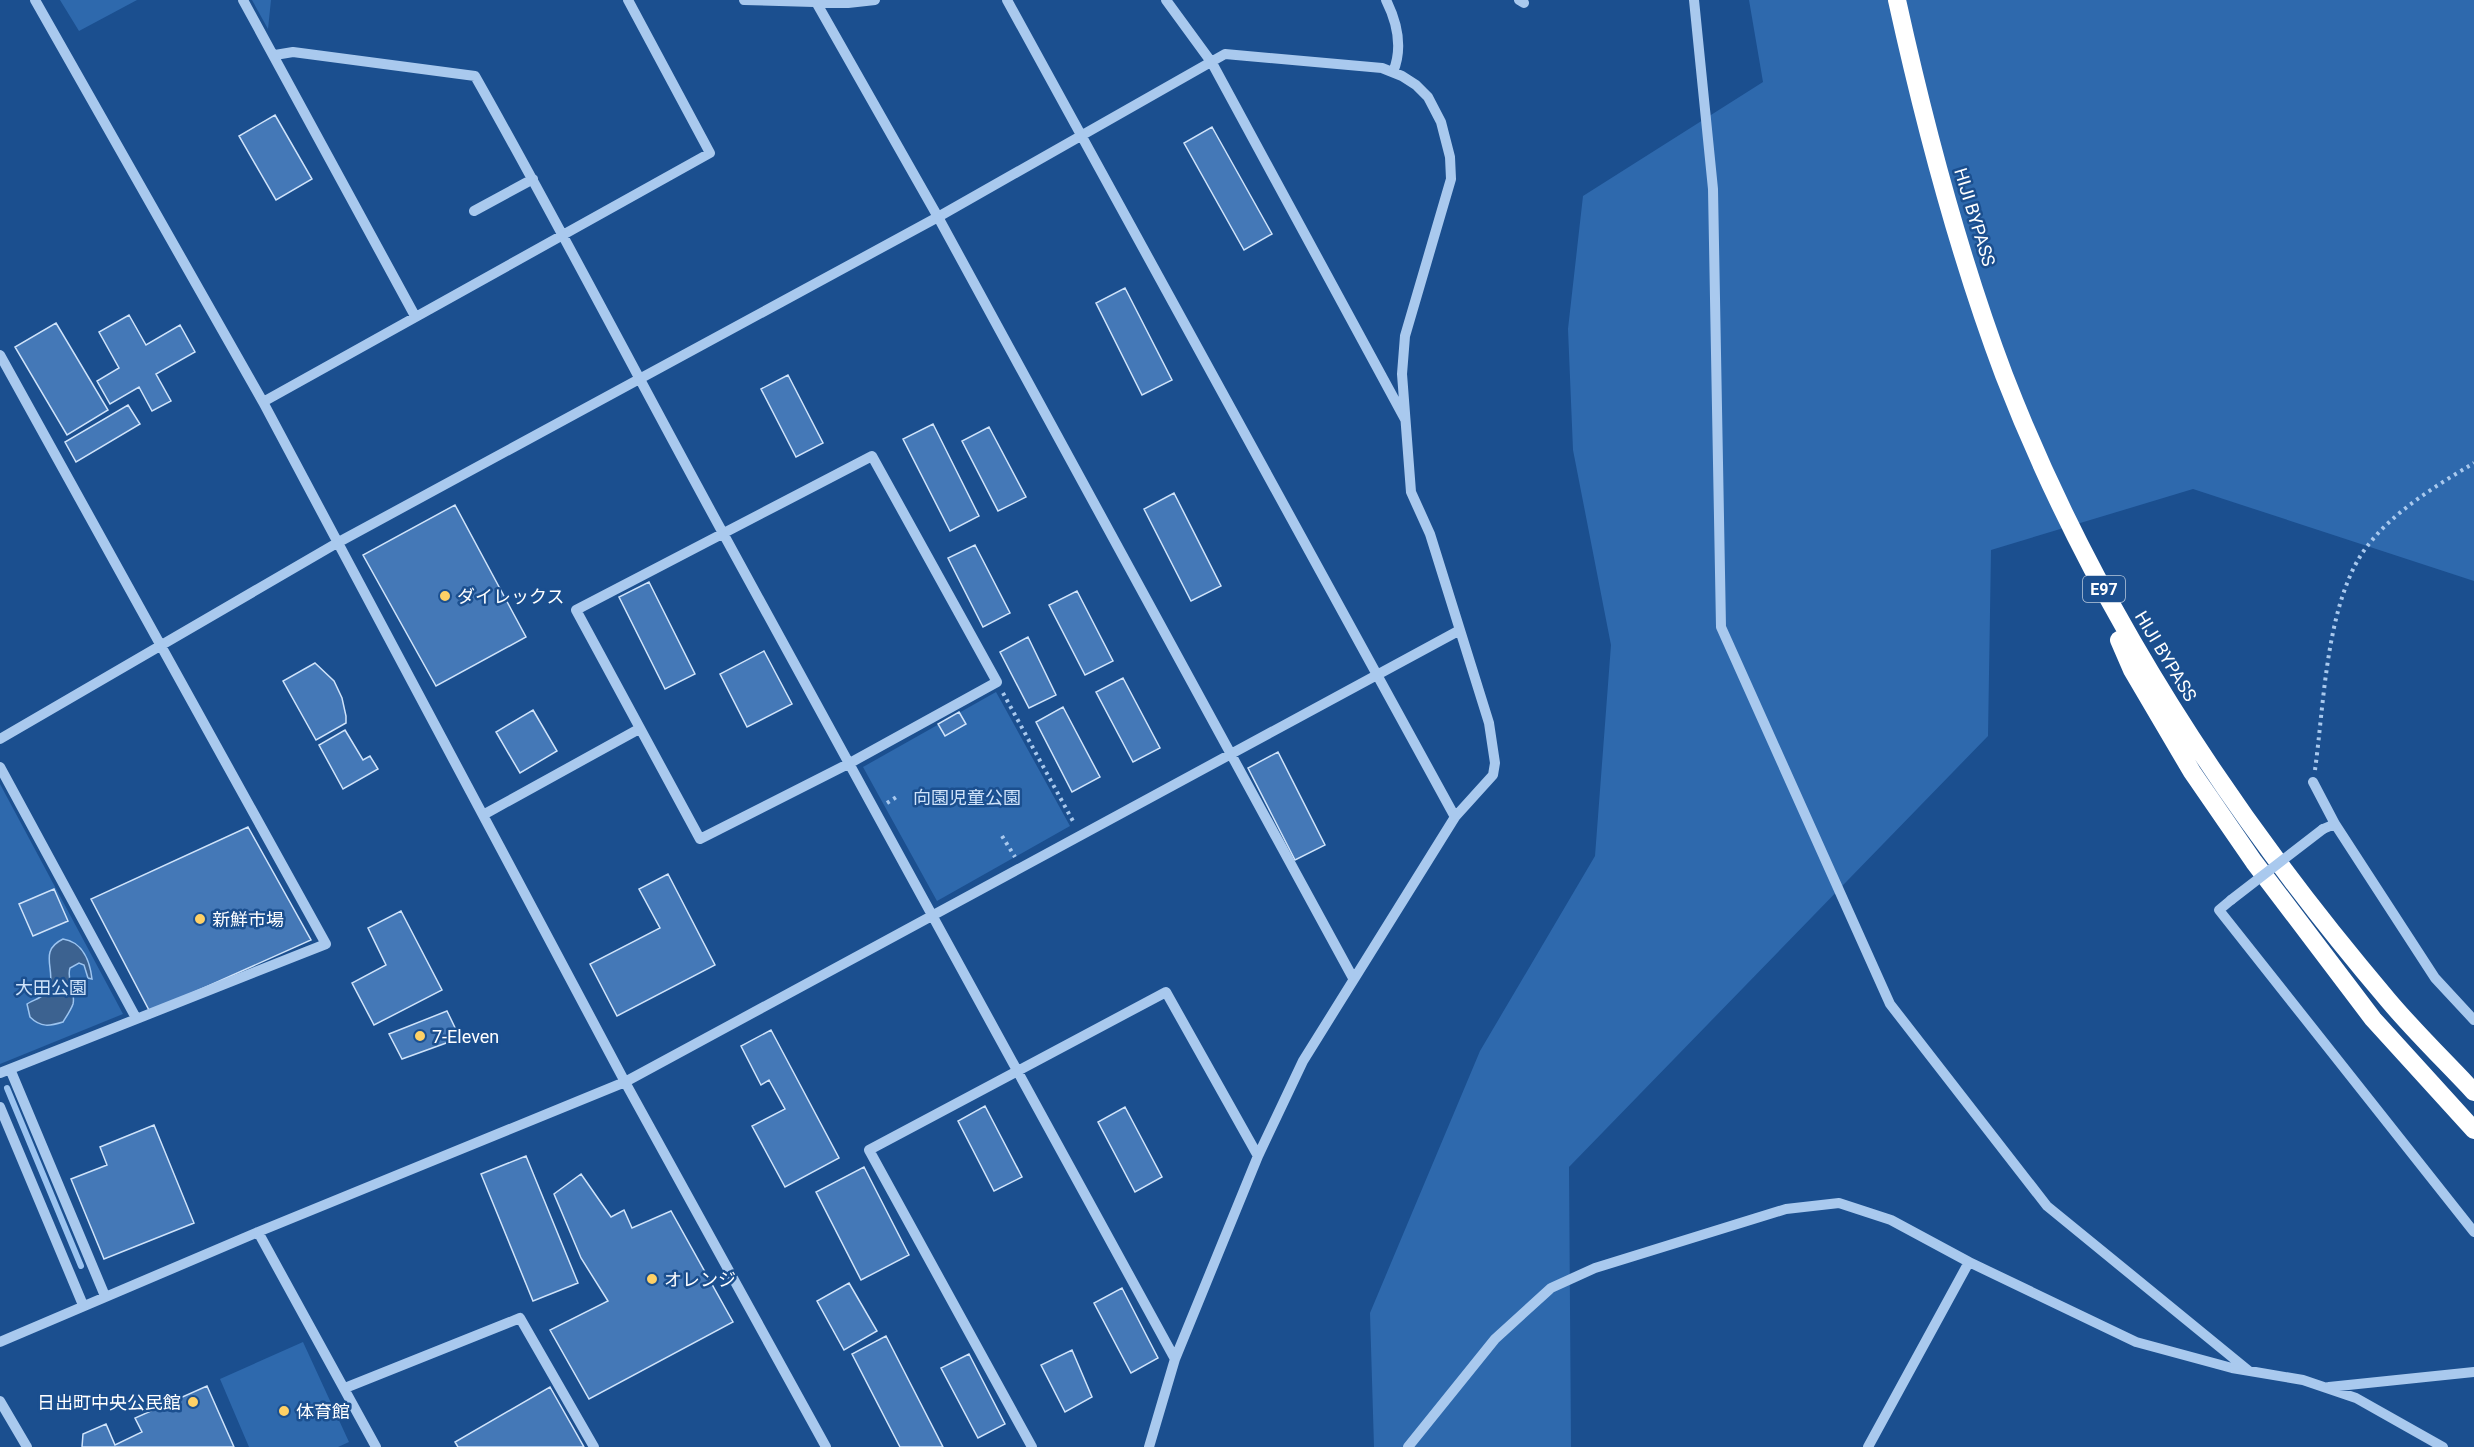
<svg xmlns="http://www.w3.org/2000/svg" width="2474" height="1447" viewBox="0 0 2474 1447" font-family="Roboto,'Noto Sans JP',sans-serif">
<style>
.green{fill:#2e69ad}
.water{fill:#3c6290;stroke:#9cc4f0;stroke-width:1.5}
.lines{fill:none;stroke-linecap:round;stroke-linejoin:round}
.stream{stroke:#9cc4f0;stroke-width:6}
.building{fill:#4478b7;stroke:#cfe3fa;stroke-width:1.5}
.path{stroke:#a9c9ee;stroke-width:4;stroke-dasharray:3 4.5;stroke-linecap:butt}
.minor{stroke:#a9c9ee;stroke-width:10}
.highway{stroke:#fff;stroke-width:18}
.minor-bridge{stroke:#a9c9ee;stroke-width:10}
.poi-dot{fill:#ffd166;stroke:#1b4f8f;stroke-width:2}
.labels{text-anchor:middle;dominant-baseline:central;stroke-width:5;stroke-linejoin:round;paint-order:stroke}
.shield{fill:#1b4f8f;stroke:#bbcadd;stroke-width:1.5}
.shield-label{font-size:16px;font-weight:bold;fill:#fff}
.street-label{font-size:18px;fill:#fff;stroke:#1b4f8f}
.poi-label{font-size:18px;fill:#fff;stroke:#1b4f8f;text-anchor:start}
.park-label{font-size:18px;fill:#cfe3fa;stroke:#1b4f8f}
</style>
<rect width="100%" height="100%" fill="#1b4f8f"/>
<!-- green -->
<path class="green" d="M60 0H137L79 31Z
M252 0H271L268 29Z
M1749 0H2474V581L2193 489 1991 550 1988 736 1569 1167 1571 1447H1374L1370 1313 1480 1051 1595 856 1611 645 1573 450 1568 329 1583 196 1763 82Z
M996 692 1070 826 937 901 863 767Z
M0 784 123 1014 0 1064Z
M303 1342 349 1442 338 1447H249L220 1379Z"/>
<!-- water -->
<path class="water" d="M63 939C83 942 90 962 92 979L88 978 84 965 79 963 70 968C66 980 76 992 73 1004 71 1010 66 1017 63 1022 50 1026 41 1028 30 1017L27 1004C34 999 42 999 47 991 59 972 36 952 63 939Z"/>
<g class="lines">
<!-- stream -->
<path class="stream" d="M7 1088 81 1266"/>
</g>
<!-- building -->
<path class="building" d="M275 115 312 179 276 200 239 136Z
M1212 127 1272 234 1244 250 1184 143Z
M1125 288 1172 380 1142 395 1096 303Z
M129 315 146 345 180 325 195 352 156 374 171 401 152 411 139 387 110 404 97 381 119 368 99 332Z
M56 323 108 410 67 435 15 347Z
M788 375 823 443 796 457 761 389Z
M128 405 140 424 76 462 65 442Z
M933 424 979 516 950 531 903 439Z
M989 427 1026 497 998 511 962 441Z
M1174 493 1221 586 1191 601 1144 509Z
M455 505 526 637 436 686 363 555Z
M975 545 1010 613 983 627 948 558Z
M649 582 695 674 665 689 619 597Z
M1077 591 1113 661 1085 675 1049 605Z
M1028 637 1056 695 1029 708 1000 652Z
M764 651 792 704 747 727 720 674Z
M315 663 334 681 342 698 346 716V723L316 740 283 681Z
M1123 678 1160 748 1133 762 1096 692Z
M1063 707 1100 777 1072 792 1036 722Z
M533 710 557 751 520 773 496 732Z
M959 712 966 724 945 736 938 724Z
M345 730 363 760 370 756 378 769 343 789 319 745Z
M1278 752 1325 845 1295 860 1248 768Z
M248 827 311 940 150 1012 91 899Z
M668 874 715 965 617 1016 590 964 660 928 639 889Z
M54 889 68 921 33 936 19 904Z
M401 911 442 990 374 1025 352 983 386 965 368 928Z
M447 1011 460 1038 402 1059 389 1034Z
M771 1030 839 1158 785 1187 752 1126 785 1109 769 1080 761 1085 741 1046Z
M985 1106 1022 1177 994 1191 958 1121Z
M1125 1107 1162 1177 1135 1192 1098 1122Z
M154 1125 194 1223 104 1259 71 1179 107 1165 100 1147Z
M526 1156 578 1283 533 1301 481 1174Z
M864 1167 909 1255 861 1280 816 1192Z
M581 1174 611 1217 624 1210 632 1228 671 1211 733 1322 589 1399 550 1330 608 1301 581 1258 554 1194Z
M849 1283 877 1331 844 1350 817 1301Z
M1122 1288 1158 1358 1131 1373 1094 1303Z
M886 1336 943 1447H900L852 1354Z
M1072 1350 1092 1397 1065 1412 1041 1365Z
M969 1354 1005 1424 978 1438 941 1368Z
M207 1386 234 1447H82L83 1434 106 1424 115 1445 142 1432 135 1418Z
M550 1387 584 1447H458L455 1442Z"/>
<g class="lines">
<!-- path -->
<path class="path" d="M1003 693 1074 823
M2315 770C2324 704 2326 611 2361 555 2387 515 2434 487 2474 463
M887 803 898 796
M1002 836 1015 857"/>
<!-- minor -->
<path class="minor" d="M35 0 263 402 625 1082 826 1447
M243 0 415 316
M744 0 848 3 875 0
M1007 0 1455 817
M1166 0 1212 63 1405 419
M1386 0C1397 22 1403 48 1393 72
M1519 0 1524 3
M1694 0 1713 189 1721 627 1890 1004 2047 1206 2249 1371
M816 2 938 217 1353 978
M275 55 293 52 475 76C561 228 640 382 724 535 875 809 1026 1083 1175 1359
M474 211 533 179
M0 355 326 944 0 1073
M263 402 710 153 628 0
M872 456 997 682 850 763 700 839 576 610Z
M0 739 337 543 938 217 1225 54 1382 68 1402 76 1416 85 1428 97 1441 122 1450 157 1451 179 1405 336 1402 374 1411 492 1430 534 1489 723 1495 763 1493 775 1455 817 1303 1061 1258 1156 1175 1359 1149 1447
M0 767 136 1018
M2313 782 2335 824
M483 815 639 729
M2323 829 2335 824 2435 978 2474 1020
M2231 900 2219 910 2474 1232
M10 1069 105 1296
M0 1107 83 1305
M258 1232 376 1447
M0 1342 258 1232 625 1082 1460 630
M2329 1387 2474 1372
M345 1388 520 1318 594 1447
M0 1401 27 1447
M1032 1447 869 1150 1166 992 1258 1156
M1408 1447 1495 1339 1551 1288 1595 1268 1786 1209 1839 1203 1891 1220 1969 1262 2136 1342 2232 1368 2303 1380 2356 1398 2443 1447
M1868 1447 1969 1262"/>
<!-- highway -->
<path class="highway" d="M1897 0C1925 127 1958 253 2004 375 2093 605 2229 813 2388 1000 2415 1032 2445 1061 2474 1092
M2119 640 2132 670 2192 772 2254 862 2373 1019 2474 1130"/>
<!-- minor-bridge -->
<path class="minor-bridge" d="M2231 900 2323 829"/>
</g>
<!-- markers -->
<g class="poi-dot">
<circle cx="445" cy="596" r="6"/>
<circle cx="200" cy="919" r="6"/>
<circle cx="420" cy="1036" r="6"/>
<circle cx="652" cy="1279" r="6"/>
<circle cx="193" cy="1402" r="6"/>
<circle cx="284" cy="1411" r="6"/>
</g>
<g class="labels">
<!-- shield labels -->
<rect class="shield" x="2083" y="576" width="42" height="26" rx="4.5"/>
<g class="shield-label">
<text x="2104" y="589">E97</text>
</g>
<!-- street labels -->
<g class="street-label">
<text transform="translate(1975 217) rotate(73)">HIJI BYPASS</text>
<text transform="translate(2166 656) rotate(59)">HIJI BYPASS</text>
</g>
<!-- poi labels -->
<g class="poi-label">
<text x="457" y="596">ダイレックス</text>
<text x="212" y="919">新鮮市場</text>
<text x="432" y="1036">7-Eleven</text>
<text x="664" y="1279">オレンジ</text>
<text x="181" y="1402" text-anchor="end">日出町中央公民館</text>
<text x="296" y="1411">体育館</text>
</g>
<!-- park labels -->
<g class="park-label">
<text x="967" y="797">向園児童公園</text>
<text x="51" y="987">大田公園</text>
</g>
</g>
</svg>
